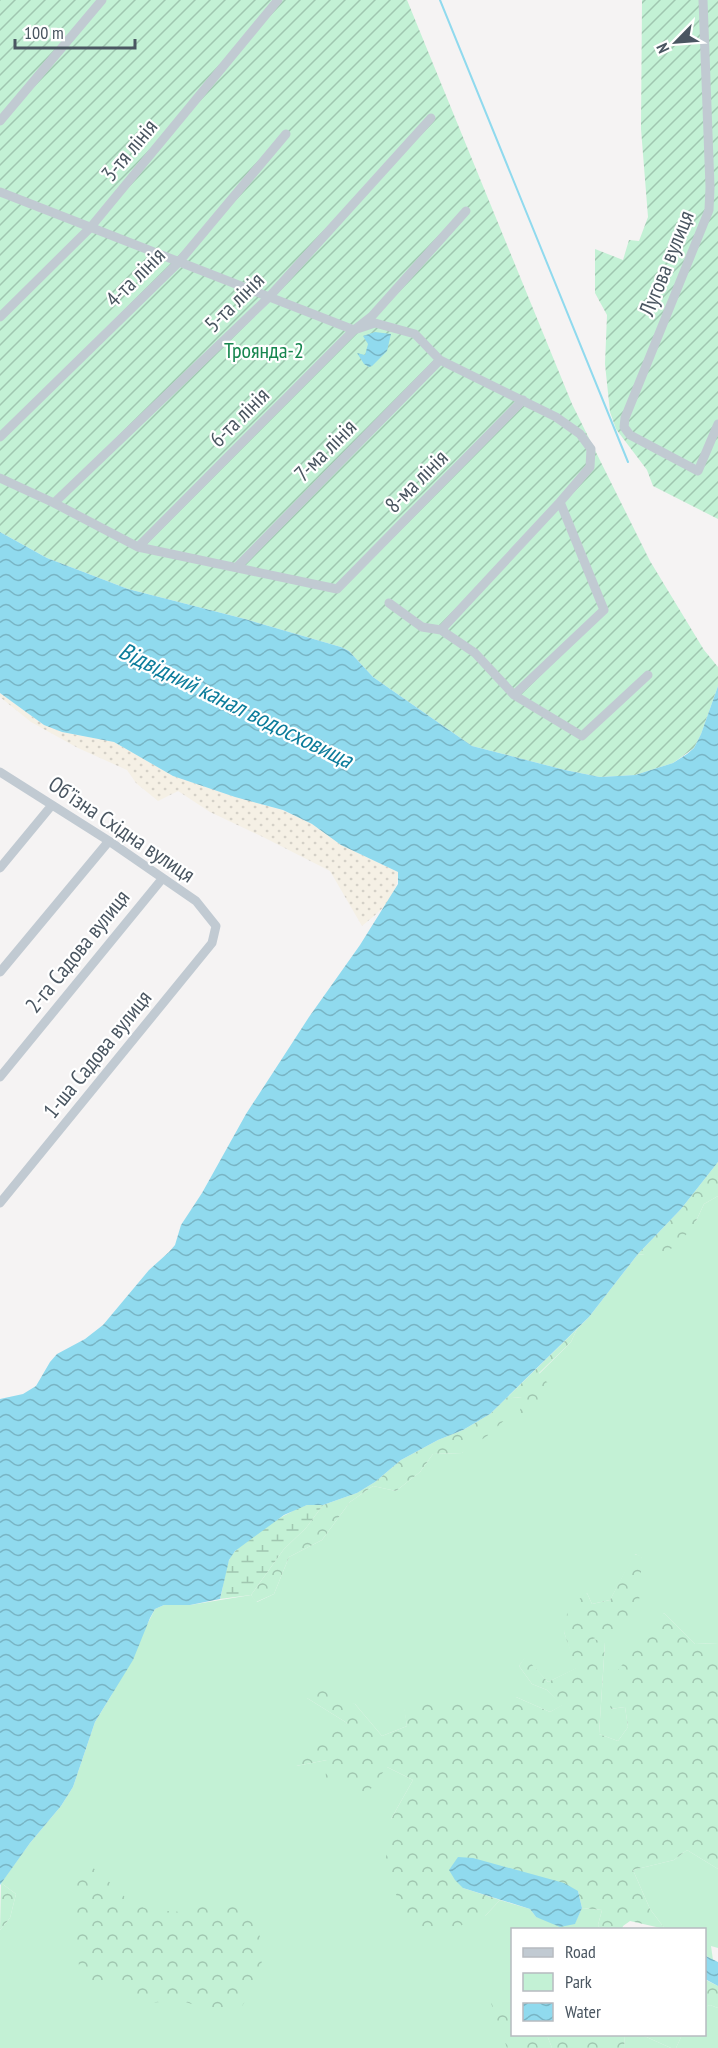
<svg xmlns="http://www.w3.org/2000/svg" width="718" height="2048" viewBox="0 0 718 2048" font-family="'PT Sans Narrow',sans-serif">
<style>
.green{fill:#c3f1d5}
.forest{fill:url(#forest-crowns)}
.wetland{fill:url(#wetland-marsh)}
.sand{fill:url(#sand-dots)}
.garden{fill:url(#garden-furrows)}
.water{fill:url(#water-waves)}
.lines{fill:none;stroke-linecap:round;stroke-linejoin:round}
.stream{stroke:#90daee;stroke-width:2}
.minor{stroke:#c1cad2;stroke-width:9}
.labels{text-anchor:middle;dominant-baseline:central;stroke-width:4.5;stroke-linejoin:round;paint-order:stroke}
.street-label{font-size:22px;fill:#4a5661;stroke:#fff}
.park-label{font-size:22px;fill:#17864f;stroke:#fff}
.water-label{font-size:24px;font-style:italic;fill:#0c7c9b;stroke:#fff}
</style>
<defs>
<pattern id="forest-crowns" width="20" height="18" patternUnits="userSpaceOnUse" patternTransform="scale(1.5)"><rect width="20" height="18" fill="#c3f1d5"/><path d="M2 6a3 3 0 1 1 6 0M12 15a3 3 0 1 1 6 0" fill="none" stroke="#a0c6b0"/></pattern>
<pattern id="wetland-marsh" width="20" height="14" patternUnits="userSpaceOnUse" patternTransform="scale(1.5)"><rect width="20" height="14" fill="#c3f1d5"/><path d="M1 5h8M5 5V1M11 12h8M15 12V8" fill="none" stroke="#a0c6b0"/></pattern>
<pattern id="sand-dots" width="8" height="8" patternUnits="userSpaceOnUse" patternTransform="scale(1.5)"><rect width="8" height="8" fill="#f5f0e5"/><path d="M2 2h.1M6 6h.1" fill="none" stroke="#d4d0c7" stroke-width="1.8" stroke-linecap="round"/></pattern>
<pattern id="garden-furrows" width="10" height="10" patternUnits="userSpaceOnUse" patternTransform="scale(1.5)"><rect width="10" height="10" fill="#c3f1d5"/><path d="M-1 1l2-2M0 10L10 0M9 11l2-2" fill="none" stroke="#a0c6b0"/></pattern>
<pattern id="water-waves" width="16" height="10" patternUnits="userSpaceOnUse" patternTransform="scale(1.5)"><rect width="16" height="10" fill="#90daee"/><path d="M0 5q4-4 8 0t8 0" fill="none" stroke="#78b4c4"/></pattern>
</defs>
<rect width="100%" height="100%" fill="#f5f3f3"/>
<!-- green -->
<path class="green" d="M718 1196V1643L695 1644 664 1613 610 1709 625 1707 628 1727 618 1741 599 1734 605 1643 593 1639 642 1557 635 1554 610 1600 592 1604 587 1593 564 1632 577 1668 548 1682 525 1658 519 1666 532 1684 547 1690 563 1705 550 1712 516 1697H403L407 1726 382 1736 355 1704 307 1698 347 1723 296 1766 327 1760 387 1767 413 1780 391 1819 485 1916 500 1900 530 1909 536 1917 575 1923 582 1908 602 1910 598 1925 600 1929 512 1930V2034L547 2035 552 2048H0V1930L10 1918 16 1894 1 1883 30 1843 61 1806 73 1787 95 1722 111 1696 155 1609 164 1605H190L251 1595 257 1602 274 1594 289 1557 322 1540 350 1502 373 1486 396 1491 420 1472 433 1454 462 1453 512 1398 522 1397 539 1374 571 1342 577 1329 589 1317 638 1254 644 1255 696 1221 704 1204Z
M687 1850 718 1869V1948L711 1946 713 1960 705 1955 704 1930 665 1929 650 1909 633 1870 674 1860Z
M710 2005 718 2008V2048H676L682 2035 704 2034 705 2007Z
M625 2034 642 2035 671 2048H624Z"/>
<!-- forest -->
<path class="forest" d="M718 1162V1196L704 1204 696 1221 680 1243 658 1257 638 1254 681 1209Z
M577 1329 571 1342 539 1373 552 1388 540 1398 538 1417 519 1418 522 1397 512 1398 510 1415 487 1436 462 1453 433 1454 420 1472 396 1491 373 1486 350 1502 322 1540 289 1557 274 1594 256 1602 251 1595 284 1549 306 1528 323 1505 357 1493 375 1482 401 1460 438 1440 463 1430 490 1414Z
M634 1554 642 1556 638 1619 593 1639 605 1642 599 1734 618 1741 628 1727 625 1707 610 1709 614 1675 664 1613 695 1644 718 1643V1869L687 1850 674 1860 633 1870 650 1909 665 1929 630 1921 623 1926 622 1929H600L598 1925 602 1910 582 1908 578 1891 463 1888 500 1900 485 1916 434 1936 407 1914 384 1873 391 1819 413 1780 387 1767 364 1798 346 1782 325 1783 327 1760 296 1766 288 1759 347 1723 307 1698 306 1690 314 1687 355 1704 382 1736 407 1726 402 1697H516L550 1712 562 1705 547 1690 532 1684 519 1666 525 1657 548 1682 576 1668 564 1632 568 1608 587 1593 592 1604 610 1600Z
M85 1862 100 1873 130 1902 150 1910 183 1912 230 1898 254 1919 261 1940 262 1976 242 2006 206 2009 180 2000 139 2004 119 1979 81 1982 73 1918 76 1870Z
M1 1883 16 1894 10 1918 0 1930Z
M704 1979 718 1986V2008L710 2005 705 2007Z
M501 1996 512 2002V2034L532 2035 539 2048H507L491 2003Z
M547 2035H625L624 2048H552Z
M642 2035H682L676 2048H671Z"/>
<!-- wetland -->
<path class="wetland" d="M307 1505H323L306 1528 284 1549 251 1595 220 1599C224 1586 224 1570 230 1558 239 1541 288 1511 307 1505Z"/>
<!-- sand -->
<path class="sand" d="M0 693 44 725 62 732 114 742 173 776 235 797 282 810 312 824 341 845 398 872C398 898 380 911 362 926L330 871 263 837 210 812 178 791 158 801 136 783 127 770 78 748 31 722 0 697Z"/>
<!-- garden -->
<path class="garden" d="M0 0H407L572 404 650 561 704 650 718 667V686L701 734 694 748 673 763 635 775 600 777 565 770 472 746 373 677 349 651 341 647 245 619 128 589 47 558 0 532Z
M642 0H718V519L653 486 647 470 616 429 610 412 605 364 607 315 595 293V249L623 260 629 240 639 241 648 217 641 129Z"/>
<!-- water -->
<path class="water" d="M375 332 391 334 387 351 372 366 369 367 364 364 357 353 365 355 368 344 363 336Z
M0 532 47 558 128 589 245 619 341 647 349 651 373 677 472 746 565 770 600 777 635 775 673 763 687 754 694 748 701 734 718 686V1162L681 1209 638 1254 589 1317 490 1414 463 1430 438 1440 401 1460 375 1482 357 1493 323 1505H307L284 1515 235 1551 229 1560 220 1599 190 1605H164L155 1609 150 1618 133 1660 95 1722 73 1787 61 1806 30 1843 0 1885V1399L23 1394 36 1386 50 1362 57 1354 85 1339 103 1325 149 1270 169 1252 175 1245 181 1225 202 1193 246 1114 309 1017 360 945 398 884V872L341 845 312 824 283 810 235 797 173 776 114 742 62 732 44 725 0 693Z
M458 1857 473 1858 564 1883 578 1891 582 1908 575 1924 560 1927 536 1917 530 1909 463 1888 455 1880 449 1870Z
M704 1955 718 1962V1986L705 1979Z"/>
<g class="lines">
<!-- stream -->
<path class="stream" d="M440 0 628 462"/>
<!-- minor -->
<path class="minor" d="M703 0 710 187 709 210 625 418 624 427 630 435 698 471 718 424
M0 121 102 0
M0 192 354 330 375 323 415 334 440 360 556 417 580 434 591 449 590 467 560 502 441 630
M0 317 90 228 278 0
M0 437 178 263 286 134
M0 478 54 503 138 547 337 589 523 400
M54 503 269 297 431 118
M138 547 354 330 372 316 466 211
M237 567 440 360
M389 603 422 627 441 630 475 653 514 695 582 736 648 675
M514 695 604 610 560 502
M0 772 109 841 196 901 216 926 212 943 0 1203
M0 868 52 805
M0 972 109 841
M0 1077 162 879"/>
</g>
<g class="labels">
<!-- street labels -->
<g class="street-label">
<text transform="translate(129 150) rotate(-50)">3-тя лінія</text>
<text transform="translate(666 263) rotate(-68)">Лугова вулиця</text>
<text transform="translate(135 277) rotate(-45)">4-та лінія</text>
<text transform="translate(234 302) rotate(-45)">5-та лінія</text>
<text transform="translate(239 417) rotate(-45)">6-та лінія</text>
<text transform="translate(325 450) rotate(-45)">7-ма лінія</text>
<text transform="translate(416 481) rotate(-45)">8-ма лінія</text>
<text transform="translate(122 829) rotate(34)">Обʼїзна Східна вулиця</text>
<text transform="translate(77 951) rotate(-51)">2-га Садова вулиця</text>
<text transform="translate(97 1054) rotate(-51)">1-ша Садова вулиця</text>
</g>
<!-- park labels -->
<g class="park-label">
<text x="264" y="350">Троянда-2</text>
</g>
<!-- water labels -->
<g class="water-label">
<text transform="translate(236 705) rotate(26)">Відвідний канал водосховища</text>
</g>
</g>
<!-- legend -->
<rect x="511" y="1928" width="195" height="108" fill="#ffffff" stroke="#b7bbc0" stroke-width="1.5"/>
<rect x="523" y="1948" width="30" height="9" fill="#c1cad2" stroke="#b7bbc0" stroke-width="1.5"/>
<text x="565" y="1958" font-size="18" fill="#4a5661">Road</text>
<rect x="523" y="1973" width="30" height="18" fill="#c3f1d5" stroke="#b7bbc0" stroke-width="1.5"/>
<text x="565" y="1988" font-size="18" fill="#4a5661">Park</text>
<rect x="523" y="2003" width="30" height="18" fill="url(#water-waves)" stroke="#b7bbc0" stroke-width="1.5"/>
<text x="565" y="2018" font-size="18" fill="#4a5661">Water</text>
<!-- north arrow -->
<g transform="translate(676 42) rotate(245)" stroke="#ffffff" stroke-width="4.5" paint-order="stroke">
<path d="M0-4.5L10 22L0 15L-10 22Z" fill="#4a5661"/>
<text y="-9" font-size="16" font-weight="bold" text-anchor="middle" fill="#4a5661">N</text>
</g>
<!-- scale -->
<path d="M15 39v9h120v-9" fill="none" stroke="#4a5661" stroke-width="3"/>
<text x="24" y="39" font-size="18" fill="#4a5661" stroke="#ffffff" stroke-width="4.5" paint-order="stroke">100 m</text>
</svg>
